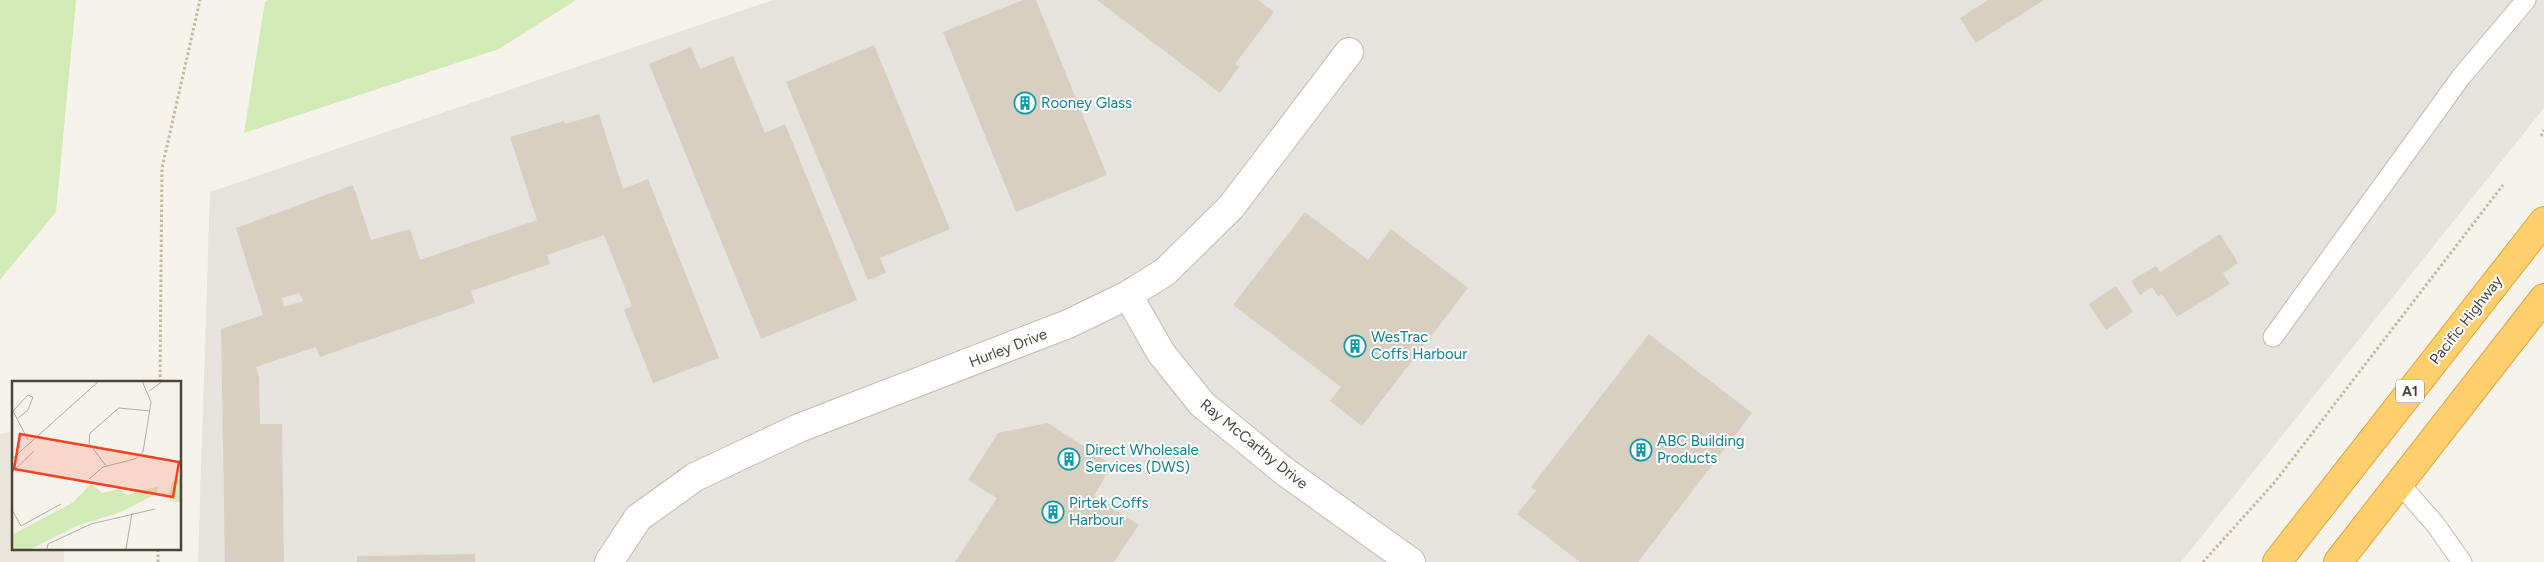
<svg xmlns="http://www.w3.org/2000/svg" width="2544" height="562" viewBox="0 0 2544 562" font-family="Figtree,sans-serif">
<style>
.residential{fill:#eae5da}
.industrial{fill:#e6e2dd}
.green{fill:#d2eab5}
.building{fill:#d8cfc1;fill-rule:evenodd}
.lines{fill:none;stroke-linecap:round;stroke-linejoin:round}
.lane-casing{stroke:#c2bbae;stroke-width:21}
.street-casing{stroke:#c2bbae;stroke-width:30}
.highway-casing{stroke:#e0a43c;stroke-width:30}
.path{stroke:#c4b79f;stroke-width:3;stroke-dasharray:2.5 2.5;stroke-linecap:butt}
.lane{stroke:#fff;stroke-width:19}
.street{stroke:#fff;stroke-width:28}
.highway{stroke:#ffcf6e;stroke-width:28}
.labels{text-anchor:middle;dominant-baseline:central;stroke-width:4;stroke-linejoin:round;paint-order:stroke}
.shield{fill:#fff;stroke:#817c74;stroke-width:1}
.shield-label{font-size:14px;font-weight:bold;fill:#4b4439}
.culture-label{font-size:15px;fill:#0d838f;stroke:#fff;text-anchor:start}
.street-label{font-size:15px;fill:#4b4439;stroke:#fff}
.inset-road{fill:none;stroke:#b2ada4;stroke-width:1}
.view{fill:#fc3f1d;fill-opacity:0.15;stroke:#fc3f1d;stroke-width:2.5}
.inset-edge{fill:none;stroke:#4b4439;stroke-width:2.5}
</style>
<rect width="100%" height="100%" fill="#f6f3ec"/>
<!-- residential -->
<path class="residential" d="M14 431V548H64V562H0V434Z"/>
<!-- industrial -->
<path class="industrial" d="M773 0H2544V108L2181 562H198L210 192Z"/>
<!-- green -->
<path class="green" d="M0 0H76L56 212 0 280Z
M268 0H576L499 49 244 133 265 2Z"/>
<!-- building -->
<path class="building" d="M1023 0H1036L1107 175 1016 212 943 32Z
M1097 0H1258L1274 12 1235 64 1239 67 1220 93Z
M1988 0H2044L1976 43 1960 18Z
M874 45 950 229 880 258 886 273 868 280 786 82Z
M691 47 700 69 733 56 765 133 785 124 857 300 761 339 649 64Z
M599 114 623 189 648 179 719 358 653 383 624 310 632 306 604 235 547 255 550 264 471 291 475 303 320 357 316 347 256 367 259 377 260 424H282L284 562H225L221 329 263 315 236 228 353 185 371 240 410 229 420 260 537 220 510 137 564 121 565 124ZM299 293 303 301 284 307 282 298Z
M1305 212 1368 260 1391 229 1468 288 1362 426 1330 401 1341 387 1233 305Z
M2220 234 2238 263 2223 273 2230 284 2177 317 2162 294 2158 296 2152 287 2140 295 2131 281 2156 266 2160 272Z
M2116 286 2133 312 2106 330 2089 304Z
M1649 334 1752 413 1638 562H1580L1517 514 1536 491 1531 487Z
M1048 423 1112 465 1094 496 1139 525 1114 562H955L997 498 968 480 998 433Z
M475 554V562H357V556Z"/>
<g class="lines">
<!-- lane casing -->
<g class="lane-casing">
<path id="lane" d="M2273 337 2461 77 2526 0
M2399 483 2435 524 2462 562"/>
</g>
<!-- street casing -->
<g class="street-casing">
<path id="street" d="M1128 295 1161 353 1202 404 1284 471 1411 562
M609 562 638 518 695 477 799 428 1068 324 1128 295 1165 272 1231 207 1349 52"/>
</g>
<!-- highway casing -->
<g class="highway-casing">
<path id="highway" d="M2277 562 2544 221
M2338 562 2544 298"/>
</g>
<!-- path -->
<path class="path" d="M2541 136 2544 130
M160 382 162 168 200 0
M158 562V548
M2203 562 2274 483 2503 185"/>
<!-- lane -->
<use href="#lane" class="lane"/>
<!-- street -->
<use href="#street" class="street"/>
<!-- highway -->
<use href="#highway" class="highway"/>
</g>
<!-- icons -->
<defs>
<g id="building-ring" transform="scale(1.125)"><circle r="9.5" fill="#fff" stroke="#0f9aa8" stroke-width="1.5"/><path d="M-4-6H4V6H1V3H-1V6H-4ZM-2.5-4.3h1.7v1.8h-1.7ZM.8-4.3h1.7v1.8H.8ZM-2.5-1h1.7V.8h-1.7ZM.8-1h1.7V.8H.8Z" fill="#0f9aa8"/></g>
</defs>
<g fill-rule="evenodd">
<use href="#building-ring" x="1025" y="103"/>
<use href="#building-ring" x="1355" y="346"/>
<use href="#building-ring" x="1641" y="450"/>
<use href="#building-ring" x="1069" y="459"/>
<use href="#building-ring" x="1053" y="512"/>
</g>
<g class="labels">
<!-- shield labels -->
<rect class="shield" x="2396" y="379.5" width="28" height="23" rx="4"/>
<g class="shield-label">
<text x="2410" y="391">A1</text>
</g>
<!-- culture labels -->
<g class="culture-label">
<text x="1041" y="103">Rooney Glass</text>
<text x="1371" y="337">WesTrac<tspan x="1371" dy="17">Coffs Harbour</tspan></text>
<text x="1657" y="441">ABC Building<tspan x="1657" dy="17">Products</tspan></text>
<text x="1085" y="450">Direct Wholesale<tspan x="1085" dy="17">Services (DWS)</tspan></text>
<text x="1069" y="503">Pirtek Coffs<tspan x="1069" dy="17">Harbour</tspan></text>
</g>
<!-- street labels -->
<g class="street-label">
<text transform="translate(2466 320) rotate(-52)">Pacific Highway</text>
<text transform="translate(1008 348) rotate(-21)">Hurley Drive</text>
<text transform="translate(1254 444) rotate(39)">Ray McCarthy Drive</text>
</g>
</g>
<!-- overview -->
<g transform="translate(12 381)">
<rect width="169" height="169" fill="#f6f3ec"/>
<path d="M165 98H169V121L158 120 156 116 160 102ZM79 103 90 112 107 108 115 114 147 105 144 113 109 131 67 144 19 168H0V154L60 122Z" fill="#d2eab5"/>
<path class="inset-road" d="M137 10 151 0M6 37 16 29 21 16 16 14 1 30 16 59M0 78 87 0M94 85 77 62 78 52 107 27 138 30M0 91 22 70M77 98 91 86 123 78 131 71 139 21 130 0M0 129 9 145 49 123M35 168 36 163 79 143 143 128M114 168 120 132"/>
<path class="view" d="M8 53 167 81 161 116 2 88Z"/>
<rect width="169" height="169" class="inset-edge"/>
</g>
</svg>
